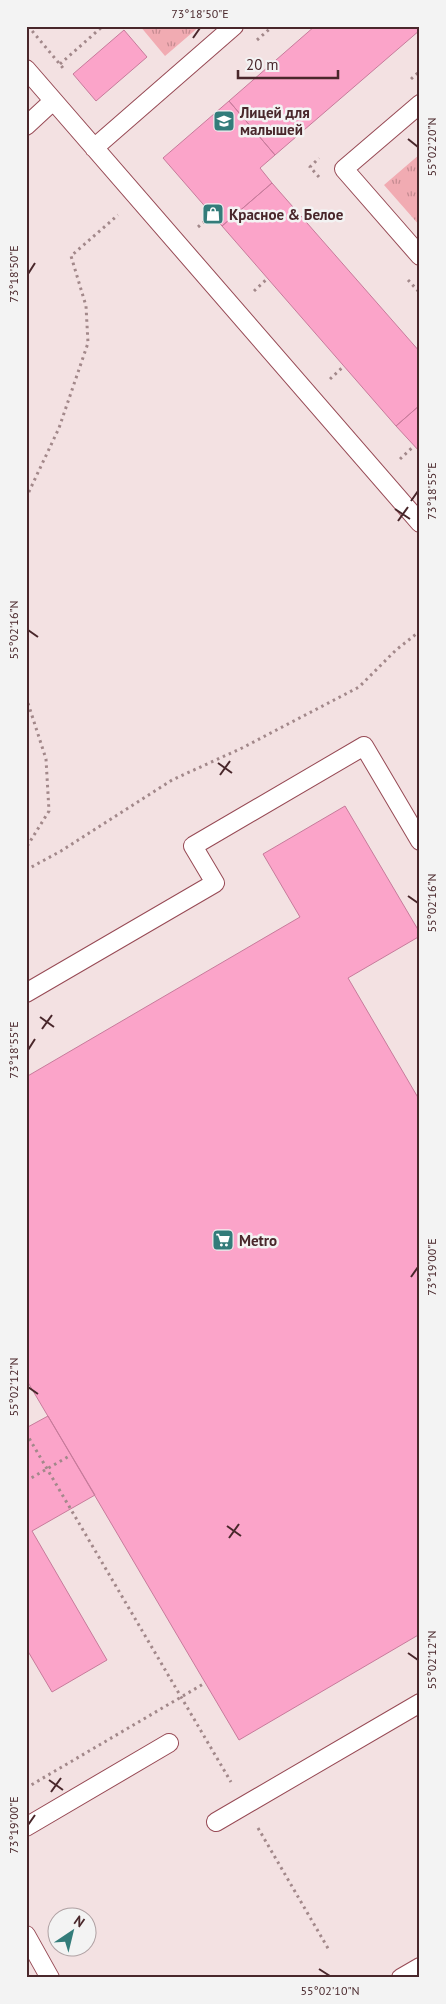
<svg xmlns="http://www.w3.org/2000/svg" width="446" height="2004" viewBox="0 0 446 2004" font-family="'PT Sans',sans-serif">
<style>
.grass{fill:url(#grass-tufts)}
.building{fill:#fba4c9;stroke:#c77b9b}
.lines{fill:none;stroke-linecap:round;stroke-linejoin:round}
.lane-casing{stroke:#974a55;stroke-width:20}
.path{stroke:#a2888a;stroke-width:3;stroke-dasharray:2.5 4;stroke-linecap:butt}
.lane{stroke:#fff;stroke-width:18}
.ticks{fill:none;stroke:#49272b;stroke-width:2}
.labels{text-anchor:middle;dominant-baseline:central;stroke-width:5;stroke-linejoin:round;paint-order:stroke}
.poi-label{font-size:15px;font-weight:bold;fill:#49272b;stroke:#f3f3f3;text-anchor:start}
.neatline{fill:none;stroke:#49272b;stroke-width:2}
.ticks-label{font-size:12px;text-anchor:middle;fill:#49272b}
</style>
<defs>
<pattern id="grass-tufts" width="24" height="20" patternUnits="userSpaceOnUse" patternTransform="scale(1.25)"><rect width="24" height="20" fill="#f1abb2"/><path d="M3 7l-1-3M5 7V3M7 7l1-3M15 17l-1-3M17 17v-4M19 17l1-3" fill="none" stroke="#c58b91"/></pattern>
</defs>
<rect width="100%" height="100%" fill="#f3e1e2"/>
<!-- grass -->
<path class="grass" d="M140 26H200L165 56Z
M420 154V226L384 185Z"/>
<!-- building -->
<path class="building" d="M315 26H420V30L275 155 229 101Z
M124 30 147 57 96 101 73 74Z
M229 101 275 155 260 168 272 183 222 226 163 158Z
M272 183 420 352V405L396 426 222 226Z
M420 405V452L396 426Z
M345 806 420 933V936L348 978 420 1101V1634L239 1740 26 1379V1077L300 917 263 854Z
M48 1416 95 1495 32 1531 107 1660 52 1692 26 1648V1428Z"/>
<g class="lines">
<!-- lane casing -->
<g class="lane-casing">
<path id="lane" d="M26 69 420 523
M420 104 344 169 420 256
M26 126 53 101
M94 148 234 26
M26 993 215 883 193 846 364 746 420 841
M216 1822 420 1703
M26 1827 169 1743
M26 1935 50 1978
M401 1978 420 1967"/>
</g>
<!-- path -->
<path class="path" d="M28 26 63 68
M257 40 273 26
M60 64 103 26
M411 79 420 71
M319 177 310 167 319 158
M198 227 213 214
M408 280 420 293
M254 291 268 278
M330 379 344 366
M400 459 414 446
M26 498 59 428 88 343 86 306 71 256 118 215
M26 697 46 759 49 811 26 848
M26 870 61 851 172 780 242 748 359 687 396 650 420 631
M26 1433 231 1782
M26 1481 71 1455
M26 1788 205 1683
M258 1828 329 1950"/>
<!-- lane -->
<use href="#lane" class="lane"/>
</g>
<!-- ticks -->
<path class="ticks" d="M193 38 200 28M408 139 418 147M28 274 35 263M411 501 418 491M395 509 410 519M398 521 408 507M28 630 38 637M218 763 232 773M220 775 230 761M408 896 418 903M40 1017 54 1027M42 1029 52 1015M28 1050 35 1039M411 1277 418 1267M28 1387 38 1394M227 1526 241 1536M229 1538 239 1524M408 1653 418 1660M49 1780 63 1790M51 1792 61 1778M28 1825 35 1815M319 1969 330 1976"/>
<!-- icons -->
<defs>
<g id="school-square" transform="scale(1.125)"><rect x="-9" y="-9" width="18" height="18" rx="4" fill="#337c7a" stroke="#f3f3f3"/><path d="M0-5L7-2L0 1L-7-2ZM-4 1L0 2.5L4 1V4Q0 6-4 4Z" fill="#fff"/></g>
<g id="shop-square" transform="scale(1.125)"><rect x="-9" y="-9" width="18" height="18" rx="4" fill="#337c7a" stroke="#f3f3f3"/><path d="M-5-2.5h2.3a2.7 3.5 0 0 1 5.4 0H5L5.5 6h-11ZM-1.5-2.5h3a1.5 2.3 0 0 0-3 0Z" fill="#fff"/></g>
<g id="supermarket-square" transform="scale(1.125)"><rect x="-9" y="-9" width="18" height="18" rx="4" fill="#337c7a" stroke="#f3f3f3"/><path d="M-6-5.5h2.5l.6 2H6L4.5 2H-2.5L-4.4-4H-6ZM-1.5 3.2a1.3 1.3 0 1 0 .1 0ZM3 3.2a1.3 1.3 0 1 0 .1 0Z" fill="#fff"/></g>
</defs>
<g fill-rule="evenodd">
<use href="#school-square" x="224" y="121"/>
<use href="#shop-square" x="213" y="214"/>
<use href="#supermarket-square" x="223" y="1240"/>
</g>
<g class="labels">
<!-- poi labels -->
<g class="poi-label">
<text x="240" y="112">Лицей для<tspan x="240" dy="17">малышей</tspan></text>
<text x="229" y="214">Красное &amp; Белое</text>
<text x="239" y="1240">Metro</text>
</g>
</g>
<!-- border -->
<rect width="446" height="2004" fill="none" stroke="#f3f3f3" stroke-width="55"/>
<!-- north arrow -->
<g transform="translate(72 1932) rotate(35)"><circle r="24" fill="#f3f3f3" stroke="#afa1a3"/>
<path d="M0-4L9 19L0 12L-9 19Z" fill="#337c7a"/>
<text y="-8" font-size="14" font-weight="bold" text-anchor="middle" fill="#49272b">N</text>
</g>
<!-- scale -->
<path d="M238 70v8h100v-8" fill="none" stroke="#49272b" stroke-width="2.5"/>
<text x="246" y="70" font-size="15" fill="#49272b" stroke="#f3f3f3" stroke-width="4" paint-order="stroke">20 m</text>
<rect x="28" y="28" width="390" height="1948" class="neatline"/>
<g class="ticks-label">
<text x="200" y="18">73°18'50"E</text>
<text transform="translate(432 147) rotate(-90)" y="4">55°02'20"N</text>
<text transform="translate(14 274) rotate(-90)" y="4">73°18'50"E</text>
<text transform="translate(432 491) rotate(-90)" y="4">73°18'55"E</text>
<text transform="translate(14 630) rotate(-90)" y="4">55°02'16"N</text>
<text transform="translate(432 903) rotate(-90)" y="4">55°02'16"N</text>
<text transform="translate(14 1050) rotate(-90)" y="4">73°18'55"E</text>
<text transform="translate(432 1267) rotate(-90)" y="4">73°19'00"E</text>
<text transform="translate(14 1387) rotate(-90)" y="4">55°02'12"N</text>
<text transform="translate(432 1660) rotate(-90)" y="4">55°02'12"N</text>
<text transform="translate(14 1825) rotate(-90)" y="4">73°19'00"E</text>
<text x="330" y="1995">55°02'10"N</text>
</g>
</svg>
